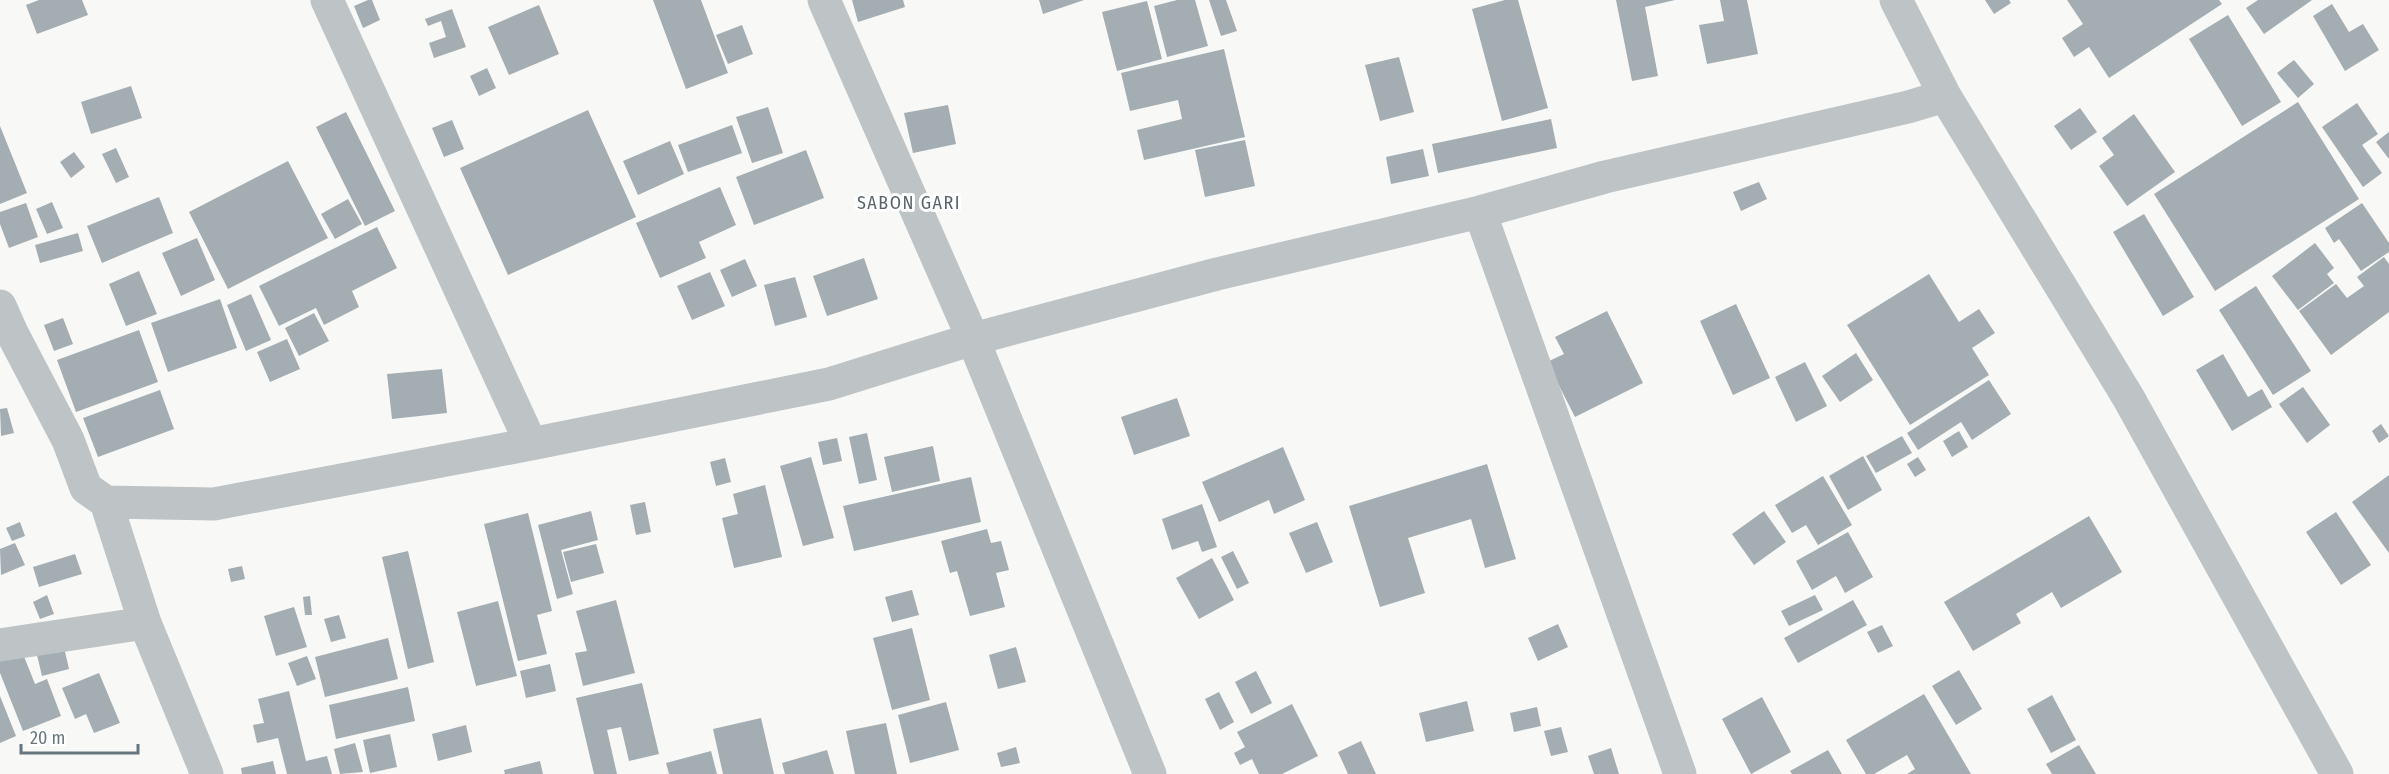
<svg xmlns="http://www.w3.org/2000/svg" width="2389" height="774" viewBox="0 0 2389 774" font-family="'Fira Sans Condensed',sans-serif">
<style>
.building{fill:#a4adb1}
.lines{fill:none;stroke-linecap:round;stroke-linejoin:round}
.minor{stroke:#bec3c5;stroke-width:33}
.labels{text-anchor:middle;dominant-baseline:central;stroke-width:6;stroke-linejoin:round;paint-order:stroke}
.neighbourhood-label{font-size:18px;letter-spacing:1.5px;fill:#58646a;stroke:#fff}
</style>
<rect width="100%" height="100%" fill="#f8f8f6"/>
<!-- building -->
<path class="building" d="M39 0H82L88 15 37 34 26 5Z
M368 0H372L380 20 363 28 354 6Z
M653 0H701L728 73 686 89Z
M852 0H903L905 7 858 22Z
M1039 0H1084L1043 14Z
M1177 0H1195L1208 46 1167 57 1154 6Z
M1209 0H1226L1237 31 1221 36Z
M1505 0H1518L1548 108 1502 121 1472 9Z
M1616 0H1675L1645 7 1658 76 1632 81Z
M1720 0H1747L1758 54 1707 64 1699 25 1724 21Z
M1985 0H2009L2011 3 1994 14Z
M2067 0H2219L2222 4 2109 78 2089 47 2074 57 2062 38 2083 24Z
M2258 0H2312L2264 34 2246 8Z
M1147 1 1162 59 1117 71 1102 12Z
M2332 4 2349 32 2363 24 2379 50 2345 71 2313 16Z
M539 5 559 54 509 75 488 27Z
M452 9 466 47 434 58 429 43 446 37 441 21 428 26 425 19Z
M2228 15 2281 102 2242 126 2189 39Z
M742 25 753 54 728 64 716 35Z
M1224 49 1245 137 1144 160 1137 130 1182 119 1178 100 1130 111 1121 73Z
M1399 57 1414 112 1380 121 1365 65Z
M2294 60 2314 84 2298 98 2277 73Z
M487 68 496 88 479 96 470 76Z
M131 86 142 118 91 134 81 102Z
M2298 102 2359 199 2215 291 2154 194Z
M2357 103 2378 134 2362 145 2382 173 2363 187 2322 127Z
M948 105 956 144 913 153 904 113Z
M768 107 783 153 752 163 736 117Z
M2080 108 2097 132 2071 150 2054 126Z
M588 110 636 217 508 275 460 168Z
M346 112 395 211 365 226 316 127Z
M2134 114 2175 172 2127 206 2099 166 2114 155 2102 138Z
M1551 119 1557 148 1438 173 1432 144Z
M452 120 464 149 444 157 432 128Z
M732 125 742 153 688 172 678 145Z
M0 126 27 193 0 204Z
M2389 132V159L2376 142Z
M1245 140 1255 186 1205 197 1195 150Z
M670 141 684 174 638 195 623 161Z
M116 148 129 177 116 183 102 154Z
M1423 149 1429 176 1391 184 1386 157Z
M806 150 824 198 754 225 736 177Z
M74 152 85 167 71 178 60 162Z
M288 161 328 238 228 289 189 212Z
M1759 182 1767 199 1741 211 1733 192Z
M720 187 736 225 699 242 706 258 660 278 636 223Z
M159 197 173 233 102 263 87 226Z
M348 199 362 224 335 239 321 214Z
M52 202 63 228 47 234 36 209Z
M26 203 38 237 9 248 0 224V212Z
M2362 203 2389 243V252L2361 271 2339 239 2334 243 2325 228Z
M2144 214 2194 297 2163 316 2113 232Z
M377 227 397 268 352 291 359 307 324 325 316 308 279 326 259 286Z
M78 233 83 251 40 263 35 245Z
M197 238 215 280 181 296 162 253Z
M2315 243 2334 268 2327 274 2334 283 2298 310 2272 276Z
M2384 257 2389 264V312L2331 355 2299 311 2336 284 2347 298 2364 286 2357 277Z
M864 258 878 299 827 316 813 276Z
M745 259 757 286 732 297 720 270Z
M139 271 157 314 126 326 109 284Z
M710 272 725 306 692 320 677 286Z
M1929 274 1959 322 1979 309 1995 333 1972 348 1989 375 1910 425 1847 325Z
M795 277 807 317 775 326 764 285Z
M2256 286 2311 371 2273 395 2219 310Z
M251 294 271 340 246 351 227 305Z
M220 299 237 348 168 372 151 323Z
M1736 304 1770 378 1733 395 1700 321Z
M1607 311 1643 383 1575 417 1547 362 1564 354 1555 337Z
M314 313 329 341 299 356 285 328Z
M63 318 73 344 54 351 44 325Z
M139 330 158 382 76 412 57 360Z
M287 339 300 369 270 382 257 352Z
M1856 353 1873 380 1840 402 1822 376Z
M2223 354 2248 397 2262 389 2272 407 2232 431 2196 370Z
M1805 362 1827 406 1796 422 1775 377Z
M442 369 447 413 392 419 387 374Z
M1989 380 2011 414 1972 440 1961 422 1918 450 1907 433Z
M2303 387 2330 425 2307 443 2279 404Z
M160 390 174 429 98 457 83 418Z
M1177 398 1190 436 1134 455 1121 417Z
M7 408 14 433 1 436 0 409Z
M2381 424 2389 436 2379 443 2372 431Z
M1959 431 1968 447 1952 457 1943 441Z
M867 433 877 480 859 484 849 437Z
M1902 436 1912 453 1876 473 1866 456Z
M837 438 842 461 823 465 818 442Z
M933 446 940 481 892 492 884 457Z
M1283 447 1305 500 1274 514 1269 500 1219 522 1202 482Z
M1863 456 1882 490 1848 510 1829 476Z
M811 457 834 538 803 546 780 466Z
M1918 457 1926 470 1915 477 1907 464Z
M725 458 731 482 716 486 710 462Z
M1487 464 1516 559 1485 568 1471 519 1408 538 1425 593 1380 607 1349 506Z
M2389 475V553L2352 502Z
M1823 476 1852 525 1818 545 1806 525 1792 533 1775 505Z
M971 477 981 522 854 551 843 506Z
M765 485 782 557 734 568 722 518 738 514 733 494Z
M645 502 651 532 636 535 630 505Z
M1202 504 1217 547 1202 552 1198 541 1172 550 1162 519Z
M591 511 598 540 561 550 573 594 557 599 538 525Z
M1764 511 1786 542 1754 565 1732 534Z
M2336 512 2371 565 2341 585 2306 532Z
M528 513 552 611 537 615 547 654 518 661 484 524Z
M2089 516 2122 572 2061 608 2052 592 2016 614 2021 623 1973 651 1944 602Z
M20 522 25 536 12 541 6 528Z
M1317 522 1333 562 1306 573 1289 533Z
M987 529 991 543 1001 541 1009 570 996 573 1005 607 970 616 957 571 950 573 941 541Z
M1848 532 1873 577 1845 593 1836 576 1812 590 1796 561Z
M15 543 25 565 1 575 0 549Z
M596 544 604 573 571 582 563 552Z
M408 551 434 662 408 669 382 557Z
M1233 551 1249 583 1237 589 1221 557Z
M75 554 82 574 39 587 33 567Z
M1212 558 1234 600 1199 619 1176 578Z
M242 566 245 579 231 582 228 569Z
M912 590 919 615 892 622 885 597Z
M47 595 54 614 40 619 33 602Z
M1815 595 1823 610 1789 626 1781 611Z
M310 596 312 615H305L303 597Z
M616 600 635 673 583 686 575 653 587 651 576 611Z
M1853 600 1867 625 1798 663 1784 638Z
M498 601 517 676 476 686 457 612Z
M294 607 307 647 276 656 264 616Z
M339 615 346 638 331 642 324 619Z
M1558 624 1568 647 1538 661 1528 638Z
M1882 625 1893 646 1878 653 1867 632Z
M912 628 930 700 892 710 873 638Z
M388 638 398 679 325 697 315 657Z
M63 643 69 669 42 676 36 651Z
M1016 647 1026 682 998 689 989 655Z
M21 649 35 684 47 679 61 716 23 731 0 673V657Z
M307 656 316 679 297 686 288 663Z
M550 664 556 691 526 698 520 671Z
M1959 670 1982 709 1956 725 1932 686Z
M1256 671 1272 703 1251 714 1235 682Z
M99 673 120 723 94 733 86 714 75 719 62 688Z
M642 683 659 754 629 761 621 727 607 730 617 774H594L576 698Z
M408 687 415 721 336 739 329 705Z
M289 691 306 761 327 756 332 774H287L278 738 257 743 253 725 264 723 258 699Z
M1219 692 1234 722 1220 730 1205 699Z
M1924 694 1971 774H1907L1915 769 1907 755 1874 774H1866L1846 740Z
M2052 695 2076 740 2051 753 2027 709Z
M0 696 16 736 0 743Z
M1762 697 1791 752 1751 774 1722 719Z
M1467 701 1474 731 1426 742 1419 713Z
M946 702 959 750 910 763 898 715Z
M1292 704 1318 756 1282 774H1259L1252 759 1240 765 1234 753 1245 747 1237 732Z
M1537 707 1541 726 1514 732 1510 713Z
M761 718 774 774H723L713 729Z
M886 723 897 774H855L846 731Z
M466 725 472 752 438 761 432 734Z
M1561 727 1568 752 1551 756 1544 731Z
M390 734 397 767 370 773 363 740Z
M1361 741 1376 774H1348L1338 752Z
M355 743 363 772 340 774 334 749Z
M2079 745 2096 774H2052L2046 764Z
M1016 747 1020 763 1001 767 997 753Z
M1611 748 1619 774H1594L1588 756Z
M827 750 834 774H785L782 763Z
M1828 750 1842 774H1792L1790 771Z
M711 751 717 774H669L666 763Z
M273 761 276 774H242L241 768Z
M540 761 543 774H505L504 770Z"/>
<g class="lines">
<!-- minor -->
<path class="minor" d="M327 0 531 444
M824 0 973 339 1150 774
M1896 0 1945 96
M1480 212 1680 774
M0 306 12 333 68 440 86 488 106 502 214 504 531 444 829 384 973 339 1217 274 1480 212 1605 177 1908 107 1945 96 2128 397 2337 774
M106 502 145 623 207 774
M0 645 145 623"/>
</g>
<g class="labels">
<!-- neighbourhood labels -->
<g class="neighbourhood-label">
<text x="909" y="203">SABON GARI</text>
</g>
</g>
<!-- scale -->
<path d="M21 744v9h117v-9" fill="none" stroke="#66777e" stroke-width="3"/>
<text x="30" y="744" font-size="18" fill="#66777e" stroke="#ffffff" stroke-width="4.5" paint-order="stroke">20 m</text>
</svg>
